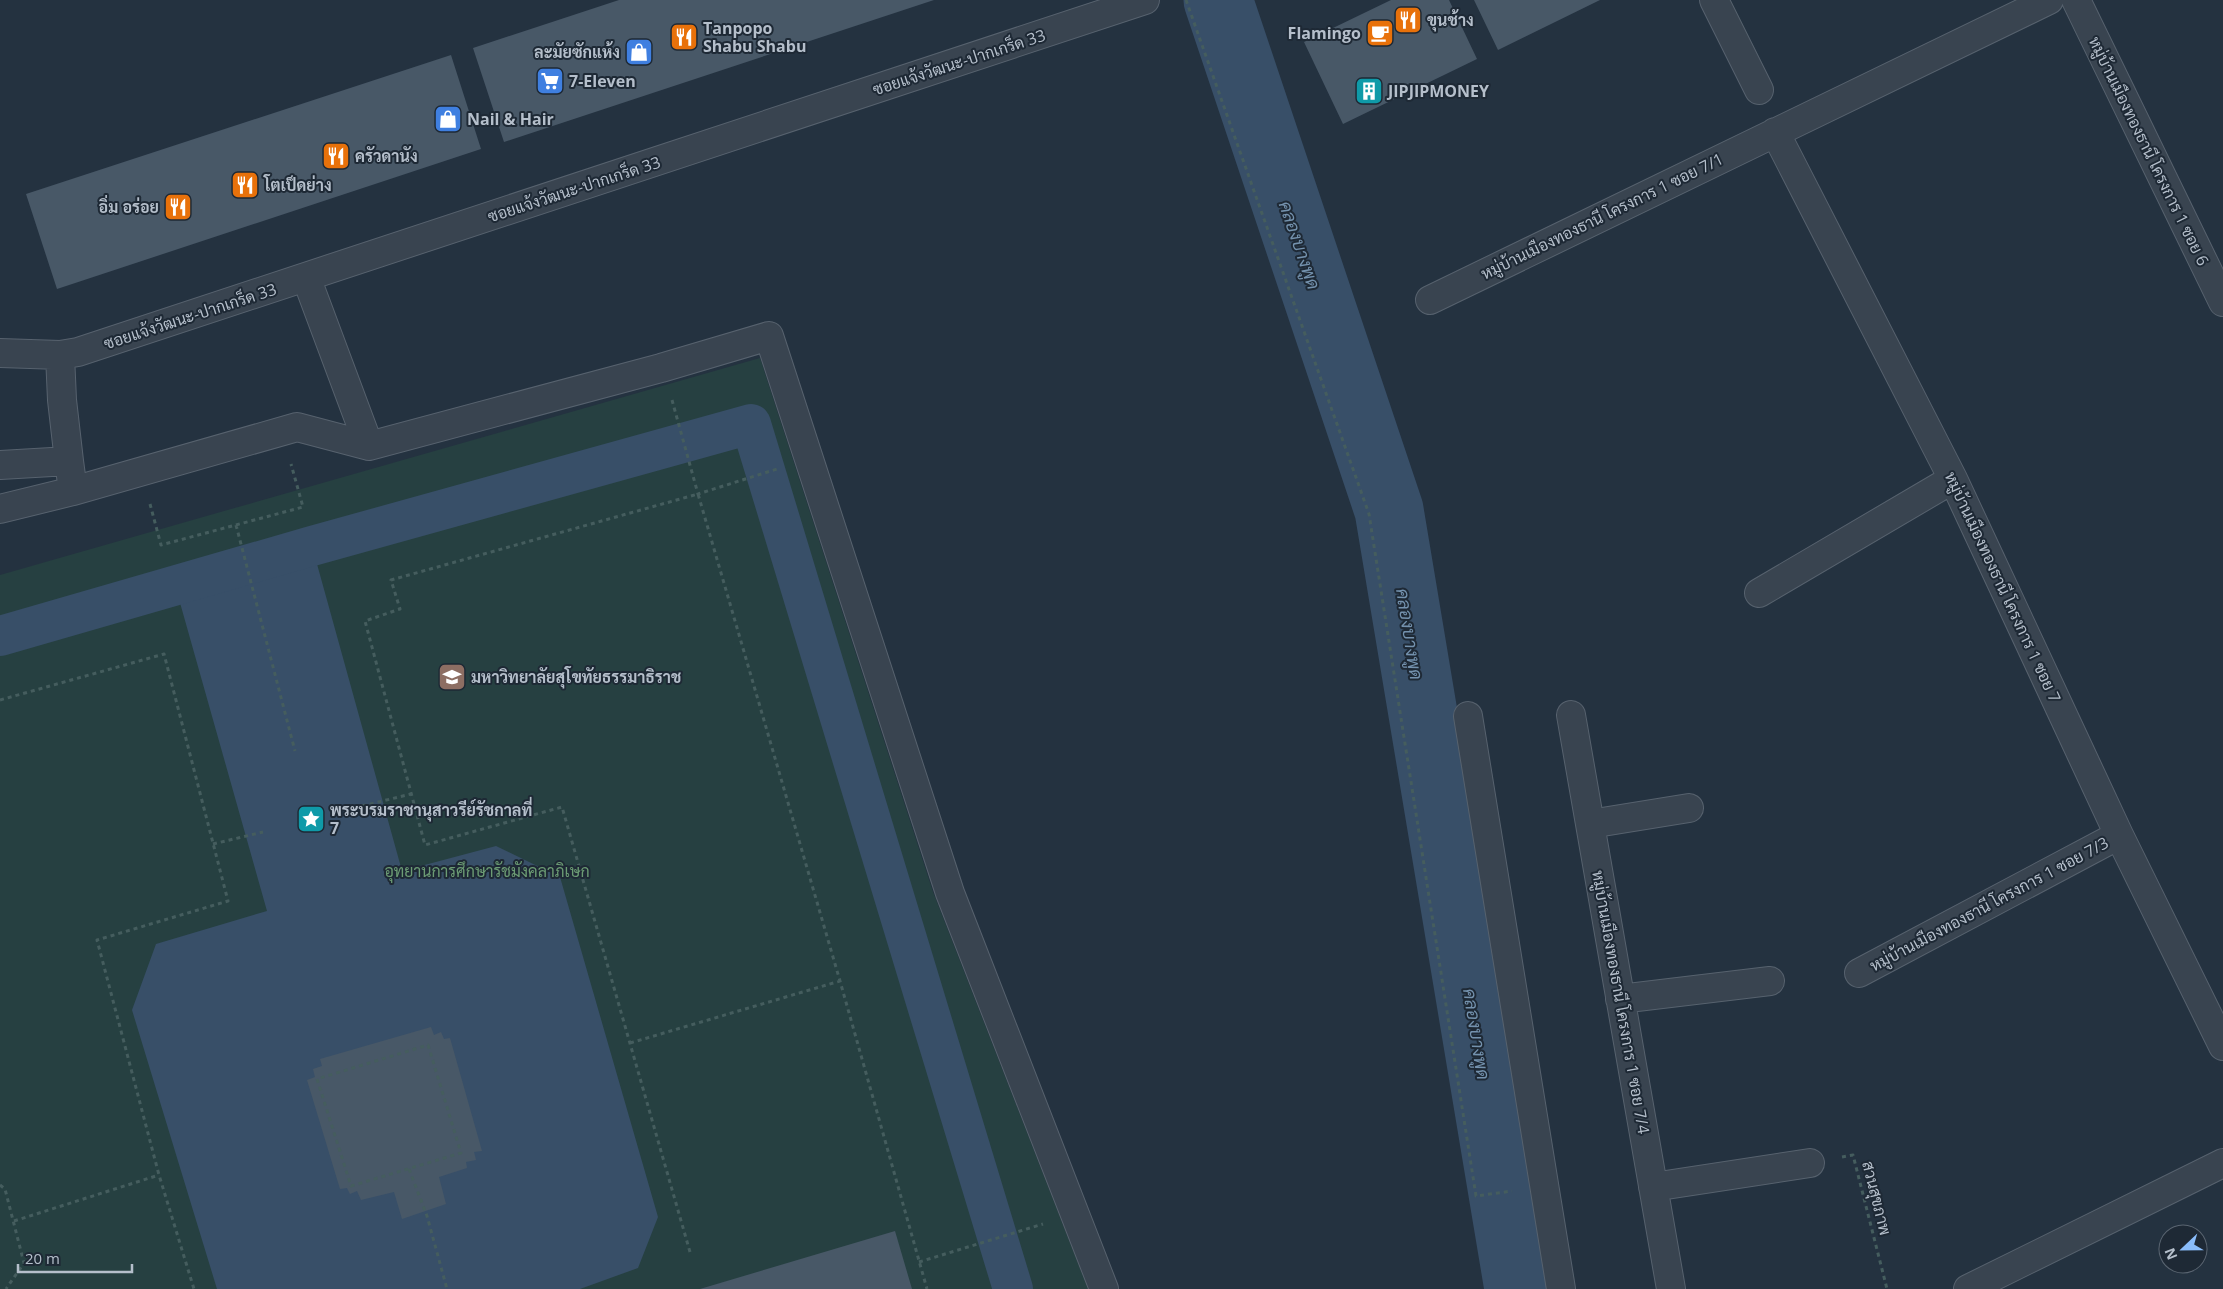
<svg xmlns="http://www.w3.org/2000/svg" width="2223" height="1289" viewBox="0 0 2223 1289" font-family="'Open Sans',Sarabun,sans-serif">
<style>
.green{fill:#264041}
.water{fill:#384f68}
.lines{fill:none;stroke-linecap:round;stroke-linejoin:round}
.canal{stroke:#384f68;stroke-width:40}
.river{stroke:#384f68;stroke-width:69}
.building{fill:#485867}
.minor-casing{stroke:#57626e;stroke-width:30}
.path{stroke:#455d5e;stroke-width:3;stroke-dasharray:4 4;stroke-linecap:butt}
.minor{stroke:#394450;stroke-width:28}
.labels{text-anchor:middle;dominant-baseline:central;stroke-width:4;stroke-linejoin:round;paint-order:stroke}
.poi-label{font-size:16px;font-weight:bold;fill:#b5bfcb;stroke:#1e2935;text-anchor:start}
.street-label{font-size:16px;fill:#b5bfcb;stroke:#1e2935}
.park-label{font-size:16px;fill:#6c9c74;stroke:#1e2935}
.water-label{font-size:18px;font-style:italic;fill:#7492ae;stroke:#1e2935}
</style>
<rect width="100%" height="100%" fill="#243240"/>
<!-- green -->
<path class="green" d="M760 358 933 892 1088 1289H0V575Z"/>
<!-- water -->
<path class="water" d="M312 546 402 871 496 846 560 877 658 1217 638 1268 580 1289H217L132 1010 156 944 267 911 175 585Z"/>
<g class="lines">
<!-- canal -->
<path class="canal" d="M0 636 312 546 751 424 1013 1289"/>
<!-- river -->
<path class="river" d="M1218 0 1389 510 1519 1289"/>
</g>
<!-- building -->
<path class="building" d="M619 0H934L504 142 473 48Z
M1391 0H1449L1477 59 1343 124 1304 42Z
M1474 0H1600L1498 50Z
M451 55 481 149 57 289 26 194Z
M431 1027 434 1035 441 1032 444 1039 450 1038 482 1151 474 1152 476 1160 466 1162 467 1168 439 1177 446 1204 402 1219 394 1192 361 1200 357 1191 350 1194 347 1188 340 1189 307 1080 315 1077 313 1069 322 1066 320 1059Z
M895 1231 912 1289H700Z"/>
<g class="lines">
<!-- minor casing -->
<g class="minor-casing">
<path id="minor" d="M1714 0 1759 90
M2076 0 2223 302
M1775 132 1953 479 2119 835 2223 1046
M306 277 369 446
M1430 300 2049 0
M0 353 60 355 78 352 1145 0
M60 355 62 400 69 461
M0 465 69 461 73 491 0 509
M73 491 297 427 369 446 661 368 769 336 950 893 1104 1289
M1759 593 1953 479
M1571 715 1671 1289
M1468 716 1561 1289
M1590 824 1689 808
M1859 973 2119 835
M1620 999 1770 981
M1653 1187 1810 1163
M1968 1289 2223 1163"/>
</g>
<!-- path -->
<path class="path" d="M1186 0 1369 514 1476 1196 1512 1191
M672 400 698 494 777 469
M150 504 161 545 303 507 291 464
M236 525 295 751
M0 700 164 654 228 901 97 940 159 1175 194 1289
M362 806 411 794
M213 844 263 832
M630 1043 840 981
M428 1045 461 1153 351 1186 317 1079Z
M1842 1157 1853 1155 1887 1289
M409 1169 427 1216 447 1289
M0 1185 5 1189 24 1263 6 1289
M14 1221 159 1175
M690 1252 562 807 425 845 365 621 400 609 391 580 698 494 840 981 927 1289
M919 1262 1043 1224"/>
<!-- minor -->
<use href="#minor" class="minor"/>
</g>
<!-- icons -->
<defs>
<g id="restaurant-square" transform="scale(1.4375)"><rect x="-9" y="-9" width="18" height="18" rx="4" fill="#e8710a" stroke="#1e2935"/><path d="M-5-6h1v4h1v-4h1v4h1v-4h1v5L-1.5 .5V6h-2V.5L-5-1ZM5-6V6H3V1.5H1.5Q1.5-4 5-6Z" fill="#fff"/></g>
<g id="cafe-square" transform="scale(1.4375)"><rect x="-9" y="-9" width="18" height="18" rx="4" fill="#e8710a" stroke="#1e2935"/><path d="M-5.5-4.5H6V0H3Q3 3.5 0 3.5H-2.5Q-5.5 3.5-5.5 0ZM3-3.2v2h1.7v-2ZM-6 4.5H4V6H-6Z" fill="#fff"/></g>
<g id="shop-square" transform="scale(1.4375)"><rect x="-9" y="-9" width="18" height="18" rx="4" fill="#3f7fe0" stroke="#1e2935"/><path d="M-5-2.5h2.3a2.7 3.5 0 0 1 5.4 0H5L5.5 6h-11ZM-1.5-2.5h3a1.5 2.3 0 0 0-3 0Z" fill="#fff"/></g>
<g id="supermarket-square" transform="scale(1.4375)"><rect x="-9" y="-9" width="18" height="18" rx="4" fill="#3f7fe0" stroke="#1e2935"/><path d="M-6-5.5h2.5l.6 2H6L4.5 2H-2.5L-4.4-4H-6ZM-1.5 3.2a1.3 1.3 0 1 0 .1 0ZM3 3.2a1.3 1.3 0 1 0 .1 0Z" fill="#fff"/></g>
<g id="building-square" transform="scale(1.4375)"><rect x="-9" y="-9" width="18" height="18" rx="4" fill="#0f9aa8" stroke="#1e2935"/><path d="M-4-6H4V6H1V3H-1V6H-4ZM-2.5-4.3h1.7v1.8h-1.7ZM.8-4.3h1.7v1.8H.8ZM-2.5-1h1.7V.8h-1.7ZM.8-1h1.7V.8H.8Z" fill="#fff"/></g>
<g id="university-square" transform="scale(1.4375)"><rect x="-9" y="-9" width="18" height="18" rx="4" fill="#8d6e63" stroke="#1e2935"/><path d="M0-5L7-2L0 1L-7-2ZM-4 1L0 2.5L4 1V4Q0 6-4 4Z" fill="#fff"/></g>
<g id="sight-square" transform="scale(1.4375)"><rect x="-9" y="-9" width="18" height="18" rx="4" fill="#0f9aa8" stroke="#1e2935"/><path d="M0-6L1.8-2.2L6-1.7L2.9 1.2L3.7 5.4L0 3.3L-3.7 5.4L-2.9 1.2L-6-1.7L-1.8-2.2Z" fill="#fff"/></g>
</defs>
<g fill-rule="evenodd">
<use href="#restaurant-square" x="1408" y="20"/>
<use href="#cafe-square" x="1380" y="33"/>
<use href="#restaurant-square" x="684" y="37"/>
<use href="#shop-square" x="639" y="52"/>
<use href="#supermarket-square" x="550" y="81"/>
<use href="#building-square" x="1369" y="91"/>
<use href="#shop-square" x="448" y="119"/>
<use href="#restaurant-square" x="336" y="156"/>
<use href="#restaurant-square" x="245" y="185"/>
<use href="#restaurant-square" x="178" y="207"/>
<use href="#university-square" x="452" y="677"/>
<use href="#sight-square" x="311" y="819"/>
</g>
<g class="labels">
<!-- poi labels -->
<g class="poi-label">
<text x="1427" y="20">ขุนช้าง</text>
<text x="703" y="28">Tanpopo<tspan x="703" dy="18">Shabu Shabu</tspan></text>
<text x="1361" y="33" text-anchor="end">Flamingo</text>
<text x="620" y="52" text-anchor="end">ละมัยซักแห้ง</text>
<text x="569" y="81">7-Eleven</text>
<text x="1388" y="91">JIPJIPMONEY</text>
<text x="467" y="119">Nail &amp; Hair</text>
<text x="355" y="156">ครัวดานัง</text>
<text x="264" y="185">โตเป็ดย่าง</text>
<text x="159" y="207" text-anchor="end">อิ่ม อร่อย</text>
<text x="471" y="677">มหาวิทยาลัยสุโขทัยธรรมาธิราช</text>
<text x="330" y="810">พระบรมราชานุสาวรีย์รัชกาลที่<tspan x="330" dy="18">7</tspan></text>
</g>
<!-- street labels -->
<g class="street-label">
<text transform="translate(959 62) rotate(-18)">ซอยแจ้งวัฒนะ-ปากเกร็ด 33</text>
<text transform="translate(2149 151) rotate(64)">หมู่บ้านเมืองทองธานี โครงการ 1 ซอย 6</text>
<text transform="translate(574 189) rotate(-18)">ซอยแจ้งวัฒนะ-ปากเกร็ด 33</text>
<text transform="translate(1602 216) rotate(-26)">หมู่บ้านเมืองทองธานี โครงการ 1 ซอย 7/1</text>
<text transform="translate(190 316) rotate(-18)">ซอยแจ้งวัฒนะ-ปากเกร็ด 33</text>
<text transform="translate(2003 587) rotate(65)">หมู่บ้านเมืองทองธานี โครงการ 1 ซอย 7</text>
<text transform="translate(1989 904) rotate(-28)">หมู่บ้านเมืองทองธานี โครงการ 1 ซอย 7/3</text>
<text transform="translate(1621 1002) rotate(80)">หมู่บ้านเมืองทองธานี โครงการ 1 ซอย 7/4</text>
<text transform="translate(1877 1198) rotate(76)">สวนสุขภาพ</text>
</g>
<!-- park labels -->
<g class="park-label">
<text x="487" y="871">อุทยานการศึกษารัชมังคลาภิเษก</text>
</g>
<!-- water labels -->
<g class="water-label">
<text transform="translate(1300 245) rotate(71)">คลองบางพูด</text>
<text transform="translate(1410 634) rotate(81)">คลองบางพูด</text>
<text transform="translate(1477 1034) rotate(81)">คลองบางพูด</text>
</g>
</g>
<!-- north arrow -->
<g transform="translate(2183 1249) rotate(248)"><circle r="24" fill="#1e2935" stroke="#5a6571"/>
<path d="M0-4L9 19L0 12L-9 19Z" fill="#8abdfb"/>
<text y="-8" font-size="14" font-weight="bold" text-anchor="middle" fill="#b5bfcb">N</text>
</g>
<!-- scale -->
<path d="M18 1264v8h114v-8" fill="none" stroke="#b5bfcb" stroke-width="2.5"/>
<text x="25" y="1264" font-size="15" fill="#b5bfcb" stroke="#1e2935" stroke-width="4" paint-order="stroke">20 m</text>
</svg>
